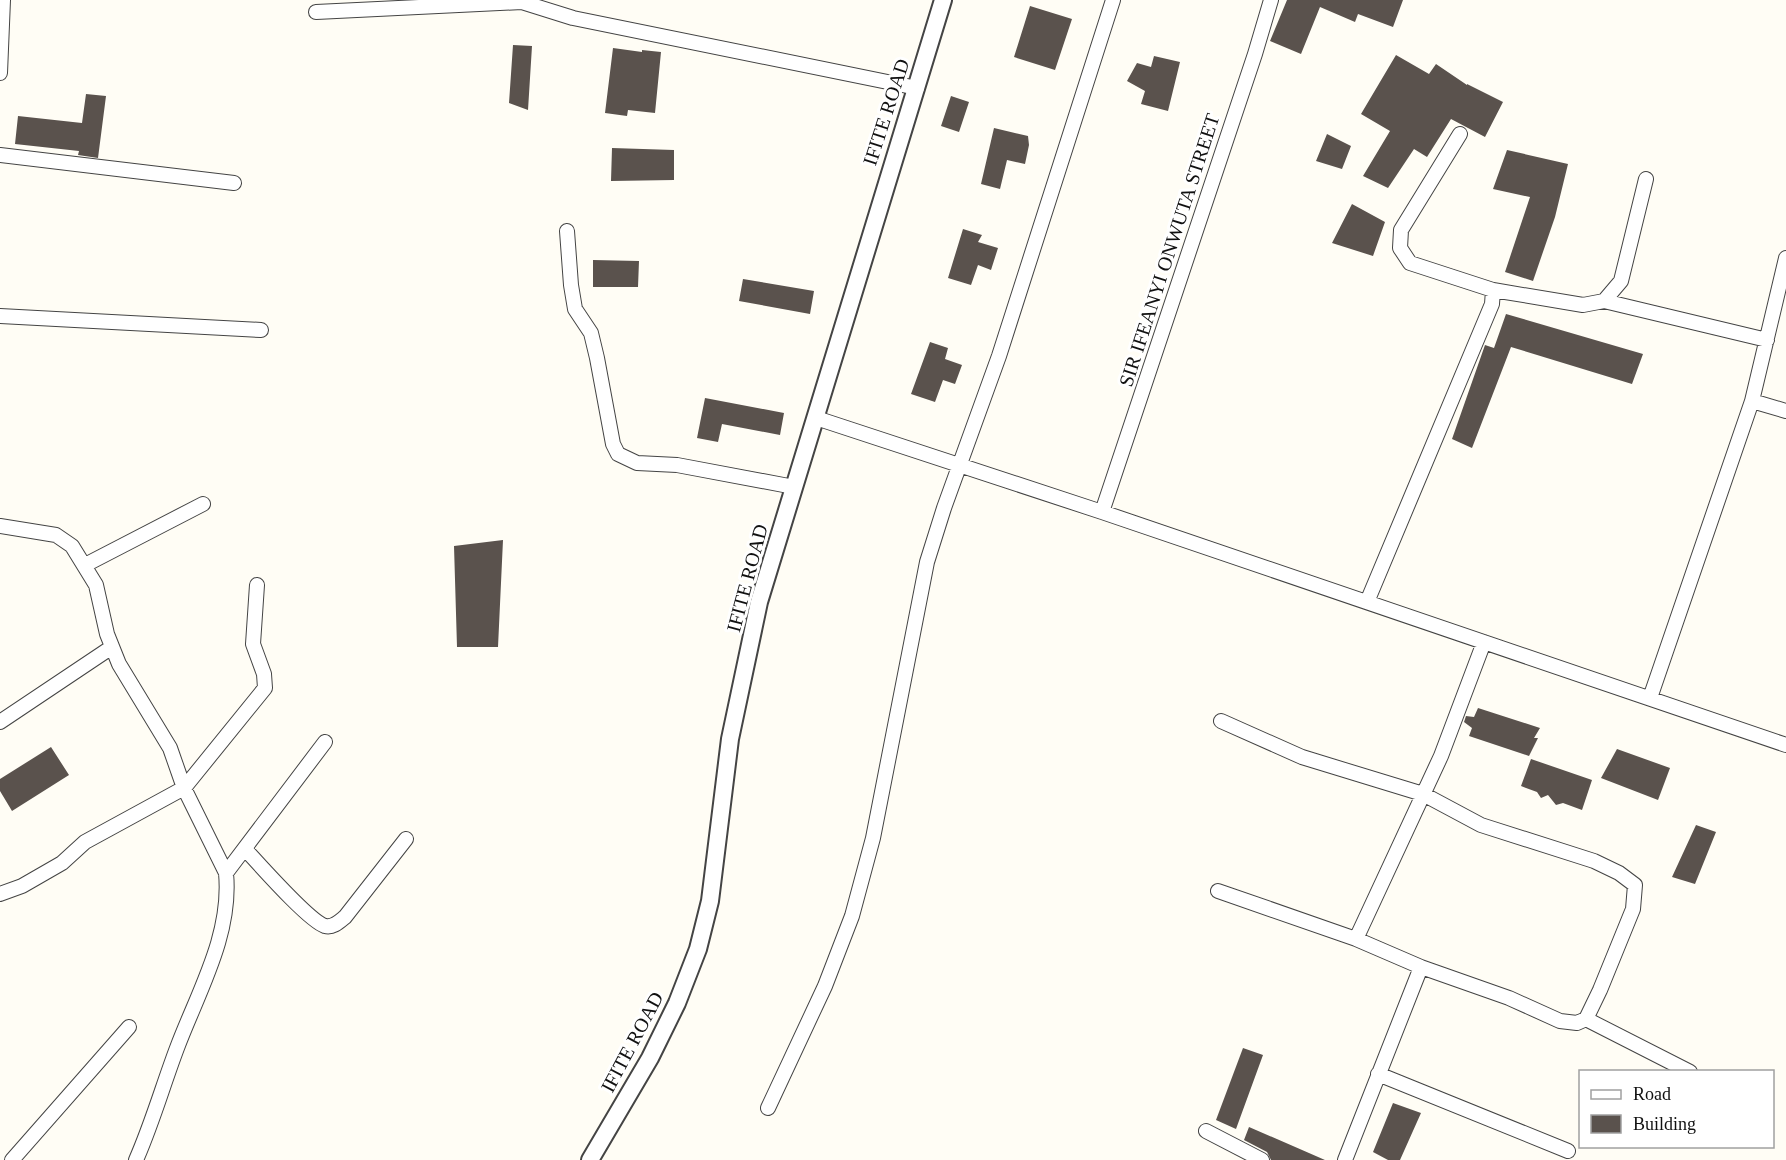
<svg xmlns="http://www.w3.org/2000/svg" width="1786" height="1160" viewBox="0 0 1786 1160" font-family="'Times New Roman',serif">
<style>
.building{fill:#5a524d}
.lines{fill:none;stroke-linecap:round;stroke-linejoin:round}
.minor-casing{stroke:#444;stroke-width:16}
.tertiary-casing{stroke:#444;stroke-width:20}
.minor{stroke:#fff;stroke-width:14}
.tertiary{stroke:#fff;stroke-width:16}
.labels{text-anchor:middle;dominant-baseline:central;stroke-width:6;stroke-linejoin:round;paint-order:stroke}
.street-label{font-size:20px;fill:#111;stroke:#fff}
</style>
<rect width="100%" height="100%" fill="#fffdf5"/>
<!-- building -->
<path class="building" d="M1287 0H1403L1393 27 1358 14 1355 22 1320 7 1301 54 1270 41Z
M1030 6 1072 19 1055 70 1014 57Z
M513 45 532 46 528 110 509 103Z
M613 48 642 52V50L661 52 655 113 628 110 627 116 605 113Z
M1396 55 1429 74 1436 64 1467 85V84L1503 102 1485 137 1451 119 1427 157 1414 149 1388 188 1363 176 1390 131 1361 114Z
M1154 56 1180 62 1168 111 1141 104 1145 91 1127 81 1137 63 1151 67Z
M86 94 106 96 98 158 78 155 79 151 15 144 18 116 82 123Z
M951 96 969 102 959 132 941 126Z
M994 128 1028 136 1029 145 1025 164 1007 160 1000 189 981 184Z
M1327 134 1351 146 1342 169 1316 161Z
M612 148 674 150V180L611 181Z
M1507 150 1568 164 1555 217 1533 281 1505 272 1530 197 1493 189Z
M1352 204 1385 222 1373 256 1332 243Z
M963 229 982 235 978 242 998 248 991 270 978 265 971 285 948 278Z
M593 260 639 261 638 287H593Z
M743 279 814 291 810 314 739 301Z
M1506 314 1643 354 1632 384 1511 347 1472 448 1452 439 1485 345 1494 348Z
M930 342 948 348 945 359 962 365 955 384 943 380 935 402 911 394Z
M705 398 784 413 780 435 722 424 718 442 697 438Z
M503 540 498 647H457L454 546Z
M1478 708 1540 728 1534 738H1538L1529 756 1469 736 1472 728 1464 722 1466 716 1474 717Z
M51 747 69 775 12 811 0 791V779Z
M1617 749 1670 768 1658 800 1601 778Z
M1531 759 1592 780 1582 810 1563 803 1556 805 1548 795 1541 798 1537 792 1521 786Z
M1696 825 1716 832 1695 884 1672 877Z
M1243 1048 1263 1055 1236 1129 1216 1120Z
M1393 1103 1421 1113 1400 1160H1388L1373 1152Z
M1249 1127 1325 1160H1271L1267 1152 1244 1140Z"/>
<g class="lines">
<!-- minor casing -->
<g class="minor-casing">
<path id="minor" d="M316 12 522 2 573 18 917 88
M0 73 3 0
M0 155 234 183
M567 231 571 285 575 309 591 333 597 358 613 444 618 454 637 463 677 465 794 487
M1493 290 1583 305 1604 301 1621 281 1646 179
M1604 301 1767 340
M0 316 261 330
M1752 401 1786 411
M816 418 1102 512 1786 745
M1102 512 1255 54 1271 0
M0 526 56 535 72 546 96 585 107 634 119 664 170 748 184 788 226 873C232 935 198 992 177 1048 163 1085 152 1124 136 1160
M85 565 203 504
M1367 602 1492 304 1493 290 1410 263 1400 248 1401 230 1460 134
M1650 698 1752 401 1786 258
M0 722 112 647
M245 849C259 864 309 921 325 926 333 928 339 922 345 917L406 839
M226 873 325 742
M1218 891 1356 939 1421 967 1509 998 1560 1021 1577 1023 1586 1019 1600 990 1633 909 1635 885 1619 873 1594 861 1481 825 1423 794 1302 757 1221 721
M0 894 22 886 62 863 85 842 184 788 265 688 264 674 253 644 257 585
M1356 939 1441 756 1484 642
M1586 1019 1690 1072
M1378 1074 1568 1151
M768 1108 825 986 852 916 873 838 927 562 944 508 999 356 1113 0
M1206 1131 1262 1160
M12 1160 129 1027
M1345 1160 1421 967"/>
</g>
<!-- tertiary casing -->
<g class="tertiary-casing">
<path id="tertiary" d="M590 1160 650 1058 677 1003 698 949 710 901 730 739 759 602 943 0"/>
</g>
<!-- minor -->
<use href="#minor" class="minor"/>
<!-- tertiary -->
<use href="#tertiary" class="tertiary"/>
</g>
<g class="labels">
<!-- street labels -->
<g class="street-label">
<text transform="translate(886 112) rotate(-72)">IFITE ROAD</text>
<text transform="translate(1169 250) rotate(-72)">SIR IFEANYI ONWUTA STREET</text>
<text transform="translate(747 578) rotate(-75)">IFITE ROAD</text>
<text transform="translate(632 1042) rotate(-62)">IFITE ROAD</text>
</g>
</g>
<!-- legend -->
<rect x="1579" y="1070" width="195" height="78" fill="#ffffff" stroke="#a0a0a0" stroke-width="1.5"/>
<rect x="1591" y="1090" width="30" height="9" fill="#ffffff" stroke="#a0a0a0" stroke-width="1.5"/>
<text x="1633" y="1100" font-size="18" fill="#111111">Road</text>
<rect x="1591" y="1115" width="30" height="18" fill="#5a524d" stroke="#a0a0a0" stroke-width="1.5"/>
<text x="1633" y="1130" font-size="18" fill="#111111">Building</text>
</svg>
